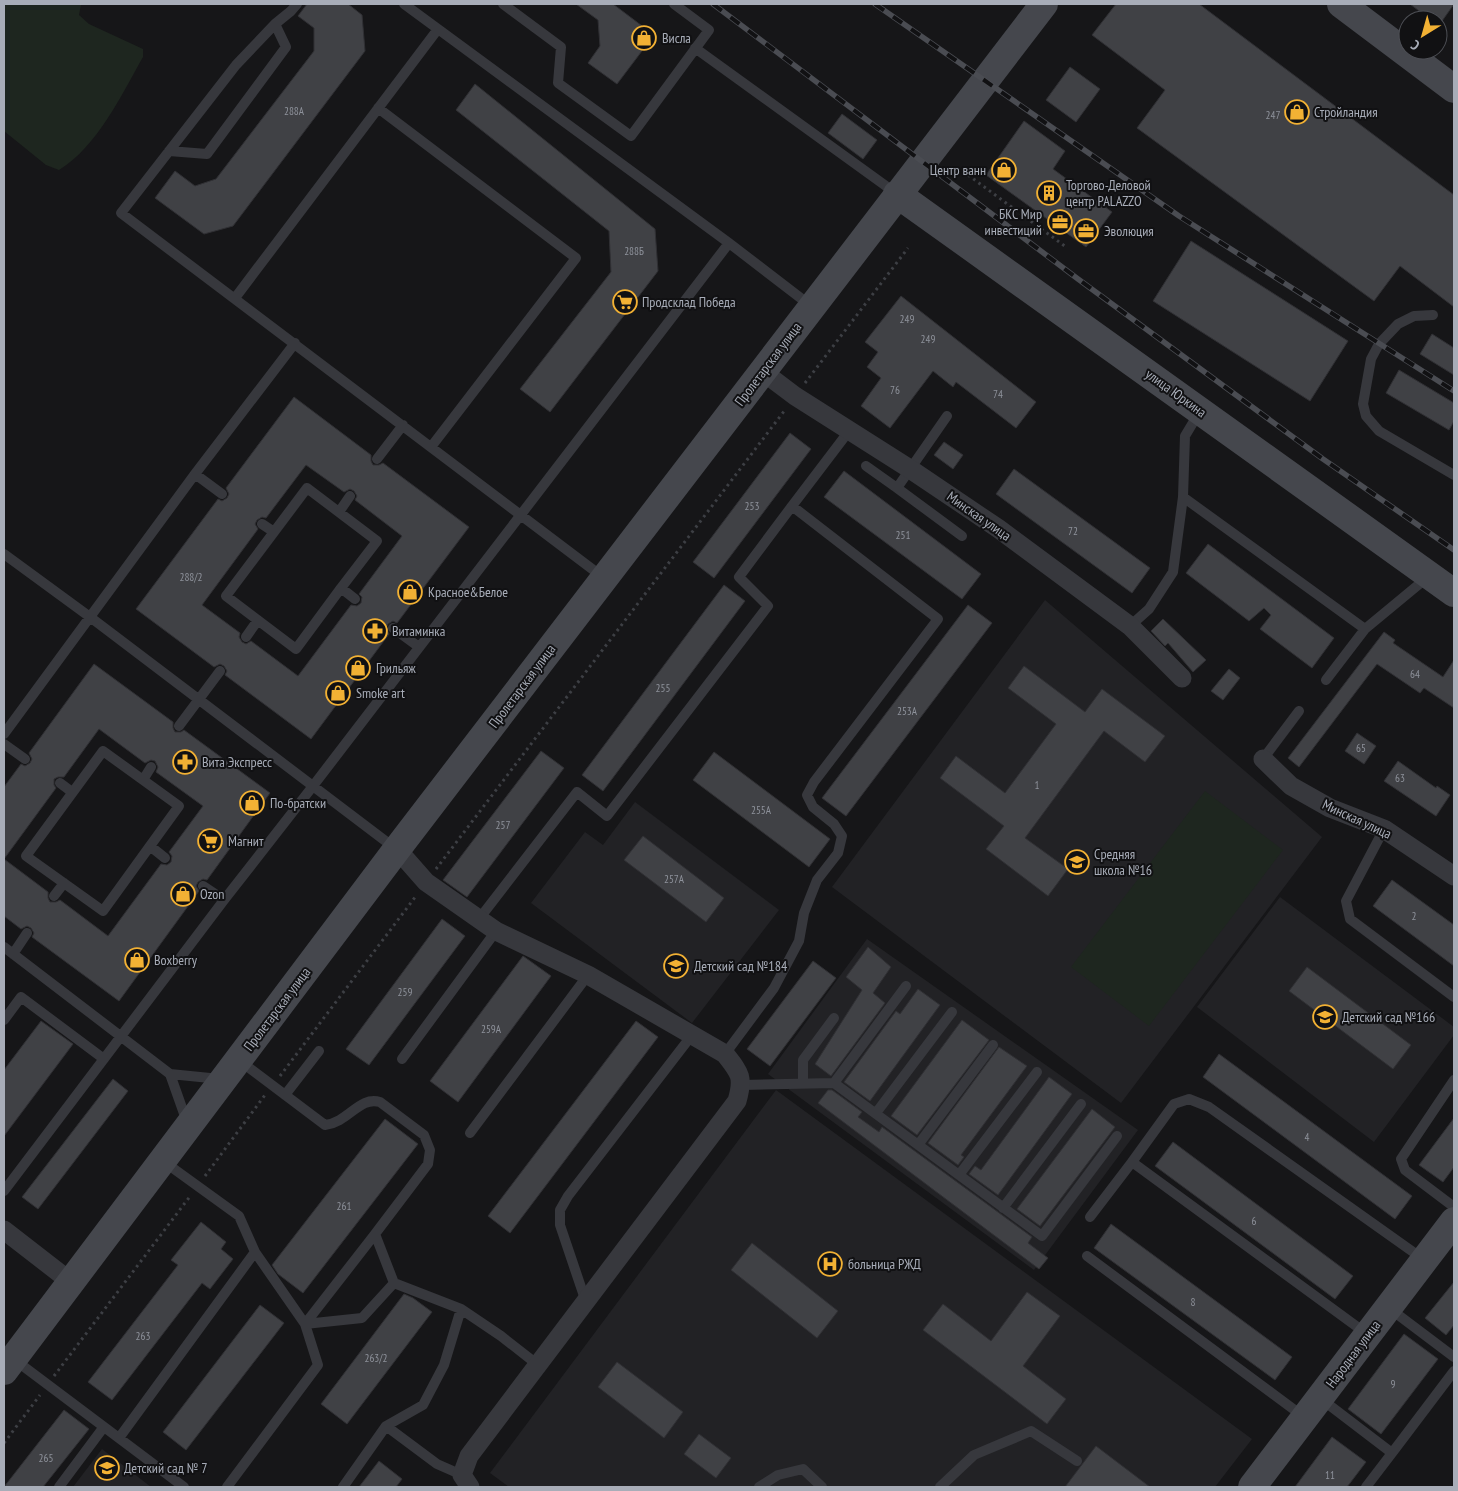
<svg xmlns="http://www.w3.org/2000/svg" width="1458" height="1491" viewBox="0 0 1458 1491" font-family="'PT Sans Narrow',sans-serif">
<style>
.built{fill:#222225}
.green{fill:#1e261f}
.building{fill:#404145;stroke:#303034;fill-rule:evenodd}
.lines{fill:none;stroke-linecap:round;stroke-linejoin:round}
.path{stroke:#3d3f44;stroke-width:3;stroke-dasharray:2.5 4;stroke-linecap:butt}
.lane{stroke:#37383d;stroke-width:10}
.street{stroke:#37383d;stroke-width:19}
.secondary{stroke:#45474d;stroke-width:28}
.rail-casing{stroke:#4a4c52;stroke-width:5.5}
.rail{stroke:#111113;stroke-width:4;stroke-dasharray:11;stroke-linecap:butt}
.labels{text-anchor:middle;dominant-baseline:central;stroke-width:4;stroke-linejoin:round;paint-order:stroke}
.number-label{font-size:11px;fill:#8e929b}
.poi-label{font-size:14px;fill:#a8adb8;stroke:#111113;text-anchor:start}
.street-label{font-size:14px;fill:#a8adb8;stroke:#111113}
</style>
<rect width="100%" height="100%" fill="#161618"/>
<!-- built -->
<path class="built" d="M1045 600 1322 837 1121 1103 832 887Z
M635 802 779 910 692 1023 531 903 585 832 603 845Z
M1280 897 1454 1027V1035L1374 1142 1197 1007Z
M867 939 1138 1130 1034 1270 768 1074Z
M776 1090 1252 1439 1215 1487H509L490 1473Z
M102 1449 151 1487H73Z"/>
<!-- green -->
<path class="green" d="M4 4H81L79 15 89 24 143 49V57C122 94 97 147 59 170L46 165 4 131Z
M1205 791 1283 850 1149 1026 1071 967Z"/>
<!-- building -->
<path class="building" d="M307 4H348L362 15 365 51 233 226 204 234 155 198 175 171 195 186 216 179 314 51V28L298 16Z
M576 4H613L654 35 617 84 588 63 600 46 598 20Z
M1116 4H1199L1454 195V307L1400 266 1374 301 1137 128 1165 90 1092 35Z
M1410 4H1454L1442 21 1434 16 1431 20Z
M1070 67 1100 89 1076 122 1046 100Z
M475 84 655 229 658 271 550 412 520 389 611 272 609 231 456 110Z
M842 114 877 140 863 159 828 133Z
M1024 121 1065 151 1053 169 1112 212 1086 247 986 175Z
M1191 241 1348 341 1310 401 1153 301Z
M901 296 1036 402 1016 428 956 382 953 387 933 371 890 428 861 406 881 378 867 367 878 352 865 342Z
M1432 334 1454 348V375L1420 354Z
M1399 370 1454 403V421L1449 430 1386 393Z
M294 397 371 455V461L373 465H379L383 463 469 527 397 623 393 621 388 624 386 628 389 634 311 739 225 675 227 671 224 666 220 664 214 667 136 609 218 499 222 501 227 498 229 494 226 488ZM306 465 344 492 350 489 354 491 357 496 355 500 402 536 359 594 362 597 361 603 357 606 351 605 298 676 251 641 246 644 242 642 239 637 240 633 202 605 258 529 255 524 257 520 262 517 266 518Z
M790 433 811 449 714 578 693 562Z
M944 442 963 455 953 469 934 455Z
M1014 469 1150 568 1132 593 996 494Z
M844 471 981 574 962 599 824 497Z
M1208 544 1334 638 1312 668 1260 629 1271 615 1264 608 1249 621 1186 573Z
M724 585 745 601 603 791 582 775Z
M968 605 992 623 846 816 822 798Z
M1163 619 1206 660 1193 672 1168 643 1165 646 1151 631Z
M1384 632 1395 640 1393 643 1443 677 1454 660V708L1424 688 1420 693 1377 664 1299 767 1288 758Z
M94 664 173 722V728L175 732H181L184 730 270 793 207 880 203 879 198 882 196 886 199 891 119 1001 32 937 34 933 31 928 27 926 21 929 4 916V787L21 764 25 766 30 763 32 759 29 753ZM99 729 145 763 151 760 155 761 158 767 156 772 203 806 169 852 172 856 171 862 167 865 161 864 108 936 60 900 56 902H50L48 898V892L4 859 56 788 54 785V779L58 777H64Z
M1024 666 1085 712 1102 689 1165 736 1145 762 1104 731 1025 838 1068 869 1048 896 986 849 1004 826 940 778 956 756 1005 793 1056 724 1008 688Z
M1229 669 1240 678 1223 700 1211 691Z
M1357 733 1376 746 1364 764 1345 751Z
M541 751 564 768 467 897 443 880Z
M714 752 830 839 809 867 693 780Z
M1398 761 1436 788 1437 786 1450 795 1436 816 1384 781Z
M643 836 724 898 706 922 624 860Z
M1392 880 1454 925V966L1373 906Z
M442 919 465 936 369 1065 346 1049Z
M868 947 891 967 873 993 885 1003 831 1076 815 1064 862 990 846 977Z
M523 956 551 976 458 1102 430 1081Z
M813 961 836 978 770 1066 747 1049Z
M1307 967 1411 1045 1393 1069 1289 991Z
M918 989 940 1005 870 1101 844 1082 896 1011 900 1014Z
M962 1020 989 1040 917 1135 891 1116Z
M41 1021 73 1044 4 1136V1070Z
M636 1021 658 1037 510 1233 488 1216Z
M999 1047 1027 1066 961 1155 964 1157 958 1165 928 1143Z
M1219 1054 1412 1196 1395 1219 1203 1077Z
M1049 1077 1072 1094 998 1195 969 1174 975 1166 981 1170Z
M113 1079 128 1091 38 1209 22 1197Z
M828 1090H832L862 1112 858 1117 879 1132 882 1127 1032 1237 1028 1243 1048 1258 1039 1269 818 1103Z
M1092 1109 1115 1127 1040 1226 1017 1209Z
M1454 1118V1167L1443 1182 1419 1165Z
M385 1119 418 1144 303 1293 278 1274 272 1265Z
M1173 1142 1353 1276 1335 1299 1155 1166Z
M201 1222 226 1242 221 1249 233 1259 210 1289 202 1283 112 1400 88 1382 178 1265 171 1260Z
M1111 1224 1292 1357 1275 1380 1094 1248Z
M752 1243 838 1311 817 1338 731 1270Z
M1454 1282V1325L1446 1335 1425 1318Z
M1027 1292 1060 1316 1023 1366 1066 1399 1047 1424 923 1330 943 1304 991 1341Z
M404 1294 413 1298 432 1312 347 1424 321 1404Z
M260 1305 284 1323 186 1450 163 1432Z
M1404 1334 1438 1359 1381 1434 1348 1409Z
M617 1362 683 1412 664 1438 598 1387Z
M64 1410 89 1429 43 1487H4Z
M699 1434 731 1458 716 1478 684 1454Z
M1332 1437 1366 1462 1347 1487H1295Z
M1096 1446 1150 1487H1065Z
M379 1461 402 1479 396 1487H359Z"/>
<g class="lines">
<!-- path -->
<path class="path" d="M968 175 1066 247
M805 383 908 248
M436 869 785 410
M280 1076 416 896
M205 1176 265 1095
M54 1376 191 1195
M4 1443 40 1395"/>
<!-- lane -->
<path class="lane" d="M297 4 291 11 275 24 236 65 121 213 604 578
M503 4 561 47 558 83 631 136 709 30 674 4
M438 29 729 243 811 306
M695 48 897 194
M378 108 576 258 431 447
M169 151 207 154 286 47 275 24
M235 298 438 29 404 4
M1433 315 1414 316 1398 324 1379 344 1371 359 1363 404 1366 416 1379 431 1454 475
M947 416 897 488 962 536
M377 459 403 425
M866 466 897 488
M195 474 222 494
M1183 497 1365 629
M792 506 849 431
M339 512 350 496
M262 524 274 532
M4 554 90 617 396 849
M341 588 377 541 307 488 226 596 296 649 341 588 355 599
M1130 626 1149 609 1173 572 1183 497 1185 436 1200 411
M393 628 419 647
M246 637 258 620
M1326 680 1365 629 1429 576
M179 726 220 671
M4 734 195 474 295 343
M4 744 25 759
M1263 759 1299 711
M143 780 151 767
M60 783 72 792
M1384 829 1346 901 1350 919 1454 997
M150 846 179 806 103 751 26 856 103 911 150 846 165 858
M203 886 224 900
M54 896 64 883
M479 919 577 792 607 816 768 606 739 577 792 506 938 619 814 782 807 795 813 807 834 824 842 836 838 853 817 880 804 913 799 941 774 988 725 1054
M4 947 170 1074 220 1079
M13 954 27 933
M4 1020 21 997 104 1059
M402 1059 496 931
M240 1061 325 1125C349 1122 359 1096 380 1102L424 1135 430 1150 428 1164 375 1234 394 1283
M170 1074 187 1122
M1454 1080 1401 1159 1405 1170 1454 1207
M803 1083V1060L834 1018
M834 1083 906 986
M742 1085 834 1083 1042 1236 1117 1136
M285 1095 319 1051
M876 1113 952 1012
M470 1133 588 975
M918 1145 993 1045
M163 1161 239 1216 255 1252 305 1324 362 1318 394 1283 461 1309 501 1336 538 1365
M959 1175 1037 1072
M4 1191 224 900 313 786 729 243
M1003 1208 1081 1104
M1090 1217 1132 1162
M1087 1256 1304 1417
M586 1302 560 1225V1210L568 1196 692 1035
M1389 1308 1454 1357
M1367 1334 1132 1162 1174 1104 1189 1099 1209 1107 1423 1259
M15 1360 184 1487
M1320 1398 1392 1453 1454 1371
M386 1426 423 1405 444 1365 461 1309
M119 1438 255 1252
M59 1487 103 1428
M227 1487 318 1365 305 1324 375 1234
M343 1487 386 1426 437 1464 462 1475
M759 1487 778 1475 803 1469 822 1487
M940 1487 974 1455 1031 1431 1077 1461
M1366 1487 1392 1453"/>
<!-- street -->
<path class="street" d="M762 371 795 396 910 469 999 529 1130 626 1182 678
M1263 759 1291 786 1330 808 1384 829 1454 876
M397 849 426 882 496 931 588 975 725 1054C740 1073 744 1077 737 1101L469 1456 462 1475 470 1487
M4 1230 71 1282"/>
<!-- secondary -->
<path class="secondary" d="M1341 4 1454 89
M897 194 1454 593
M4 1371 397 849 1044 4
M1252 1487 1454 1221"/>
<!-- rail casing -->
<g class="rail-casing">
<path id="rail" d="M713 4 1078 279 1323 459 1454 550
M875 4 1179 216 1454 391"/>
</g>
<!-- rail -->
<use href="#rail" class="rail"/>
</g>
<!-- icons -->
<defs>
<g id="shop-ring" transform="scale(1.25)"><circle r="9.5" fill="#111113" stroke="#f2b134" stroke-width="1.5"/><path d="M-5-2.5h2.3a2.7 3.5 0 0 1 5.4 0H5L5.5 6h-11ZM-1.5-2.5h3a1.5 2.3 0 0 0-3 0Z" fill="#f2b134"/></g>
<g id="building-ring" transform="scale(1.25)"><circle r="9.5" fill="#111113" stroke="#f2b134" stroke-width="1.5"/><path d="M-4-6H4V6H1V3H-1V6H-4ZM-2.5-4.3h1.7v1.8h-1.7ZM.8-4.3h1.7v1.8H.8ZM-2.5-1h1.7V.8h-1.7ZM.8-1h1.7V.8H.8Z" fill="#f2b134"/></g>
<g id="office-ring" transform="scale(1.25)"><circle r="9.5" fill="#111113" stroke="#f2b134" stroke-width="1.5"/><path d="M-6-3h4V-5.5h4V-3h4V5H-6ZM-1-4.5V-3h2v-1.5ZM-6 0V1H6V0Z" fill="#f2b134"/></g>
<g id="supermarket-ring" transform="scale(1.25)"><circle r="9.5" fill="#111113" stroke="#f2b134" stroke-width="1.5"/><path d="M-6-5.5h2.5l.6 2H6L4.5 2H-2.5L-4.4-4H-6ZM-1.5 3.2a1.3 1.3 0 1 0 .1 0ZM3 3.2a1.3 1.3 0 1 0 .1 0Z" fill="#f2b134"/></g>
<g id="pharmacy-ring" transform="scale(1.25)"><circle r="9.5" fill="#111113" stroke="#f2b134" stroke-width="1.5"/><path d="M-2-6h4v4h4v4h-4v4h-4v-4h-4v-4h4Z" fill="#f2b134"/></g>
<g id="school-ring" transform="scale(1.25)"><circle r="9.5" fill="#111113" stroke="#f2b134" stroke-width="1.5"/><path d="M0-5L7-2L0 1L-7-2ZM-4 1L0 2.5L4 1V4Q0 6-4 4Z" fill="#f2b134"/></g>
<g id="hospital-ring" transform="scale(1.25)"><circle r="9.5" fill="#111113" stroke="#f2b134" stroke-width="1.5"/><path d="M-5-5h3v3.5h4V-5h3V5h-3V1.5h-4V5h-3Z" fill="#f2b134"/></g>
</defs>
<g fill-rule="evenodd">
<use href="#shop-ring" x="644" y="38"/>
<use href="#shop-ring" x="1297" y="112"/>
<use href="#shop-ring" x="1004" y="170"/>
<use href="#building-ring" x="1049" y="193"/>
<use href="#office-ring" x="1060" y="222"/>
<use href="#office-ring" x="1086" y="231"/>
<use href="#supermarket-ring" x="625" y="302"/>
<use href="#shop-ring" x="410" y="592"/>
<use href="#pharmacy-ring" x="375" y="631"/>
<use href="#shop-ring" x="358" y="668"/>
<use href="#shop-ring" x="338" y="693"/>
<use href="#pharmacy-ring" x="185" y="762"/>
<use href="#shop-ring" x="252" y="803"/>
<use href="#supermarket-ring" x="210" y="841"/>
<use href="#school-ring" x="1077" y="862"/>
<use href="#shop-ring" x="183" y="894"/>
<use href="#shop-ring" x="137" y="960"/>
<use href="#school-ring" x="676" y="966"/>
<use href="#school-ring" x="1325" y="1017"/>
<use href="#hospital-ring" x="830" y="1264"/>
<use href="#school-ring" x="107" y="1468"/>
</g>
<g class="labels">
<!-- number labels -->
<g class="number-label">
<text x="294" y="111">288А</text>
<text x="1273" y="115">247</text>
<text x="634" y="251">288Б</text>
<text x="907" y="319">249</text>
<text x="928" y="339">249</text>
<text x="895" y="390">76</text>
<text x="998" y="394">74</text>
<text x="752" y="506">253</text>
<text x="1073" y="531">72</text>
<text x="903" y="535">251</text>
<text x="191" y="577">288/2</text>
<text x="1415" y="674">64</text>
<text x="663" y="688">255</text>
<text x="907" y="711">253А</text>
<text x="1361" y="748">65</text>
<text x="1400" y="778">63</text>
<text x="1037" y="785">1</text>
<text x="761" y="810">255А</text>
<text x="503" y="825">257</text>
<text x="674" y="879">257А</text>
<text x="1414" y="916">2</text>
<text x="405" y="992">259</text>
<text x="491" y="1029">259А</text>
<text x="1307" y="1137">4</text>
<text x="344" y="1206">261</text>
<text x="1254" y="1221">6</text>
<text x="1193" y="1302">8</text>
<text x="143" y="1336">263</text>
<text x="376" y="1358">263/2</text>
<text x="1393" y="1384">9</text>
<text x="46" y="1458">265</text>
<text x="1330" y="1475">11</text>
</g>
<!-- poi labels -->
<g class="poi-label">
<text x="662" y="38">Висла</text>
<text x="1314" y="112">Стройландия</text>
<text x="986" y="170" text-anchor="end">Центр ванн</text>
<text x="1066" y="185">Торгово-Деловой<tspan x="1066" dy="16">центр PALAZZO</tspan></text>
<text x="1042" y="214" text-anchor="end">БКС Мир<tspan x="1042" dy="16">инвестиций</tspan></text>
<text x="1104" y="231">Эволюция</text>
<text x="642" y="302">Продсклад Победа</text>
<text x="428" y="592">Красное&amp;Белое</text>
<text x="392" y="631">Витаминка</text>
<text x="376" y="668">Грильяж</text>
<text x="356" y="693">Smoke art</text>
<text x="202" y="762">Вита Экспресс</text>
<text x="270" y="803">По-братски</text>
<text x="228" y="841">Магнит</text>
<text x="1094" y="854">Средняя<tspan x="1094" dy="16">школа №16</tspan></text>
<text x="200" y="894">Ozon</text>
<text x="154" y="960">Boxberry</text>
<text x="694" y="966">Детский сад №184</text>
<text x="1342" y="1017">Детский сад №166</text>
<text x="848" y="1264">больница РЖД</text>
<text x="124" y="1468">Детский сад № 7</text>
</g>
<!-- street labels -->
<g class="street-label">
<text transform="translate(768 364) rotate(-53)">Пролетарская улица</text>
<text transform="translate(1176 393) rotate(36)">улица Юркина</text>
<text transform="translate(979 516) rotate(35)">Минская улица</text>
<text transform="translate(522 686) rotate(-53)">Пролетарская улица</text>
<text transform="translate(1357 819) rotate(25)">Минская улица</text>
<text transform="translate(277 1009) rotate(-53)">Пролетарская улица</text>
<text transform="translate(1353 1354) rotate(-53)">Народная улица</text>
</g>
</g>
<!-- border -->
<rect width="1458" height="1491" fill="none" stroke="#a8adb8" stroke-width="10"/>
<!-- north arrow -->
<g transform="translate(1423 35) rotate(217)"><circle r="24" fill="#111113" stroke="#4d4f55"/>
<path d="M0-4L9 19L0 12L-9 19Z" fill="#f2b134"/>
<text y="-8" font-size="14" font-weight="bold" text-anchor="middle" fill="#a8adb8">С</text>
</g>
</svg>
